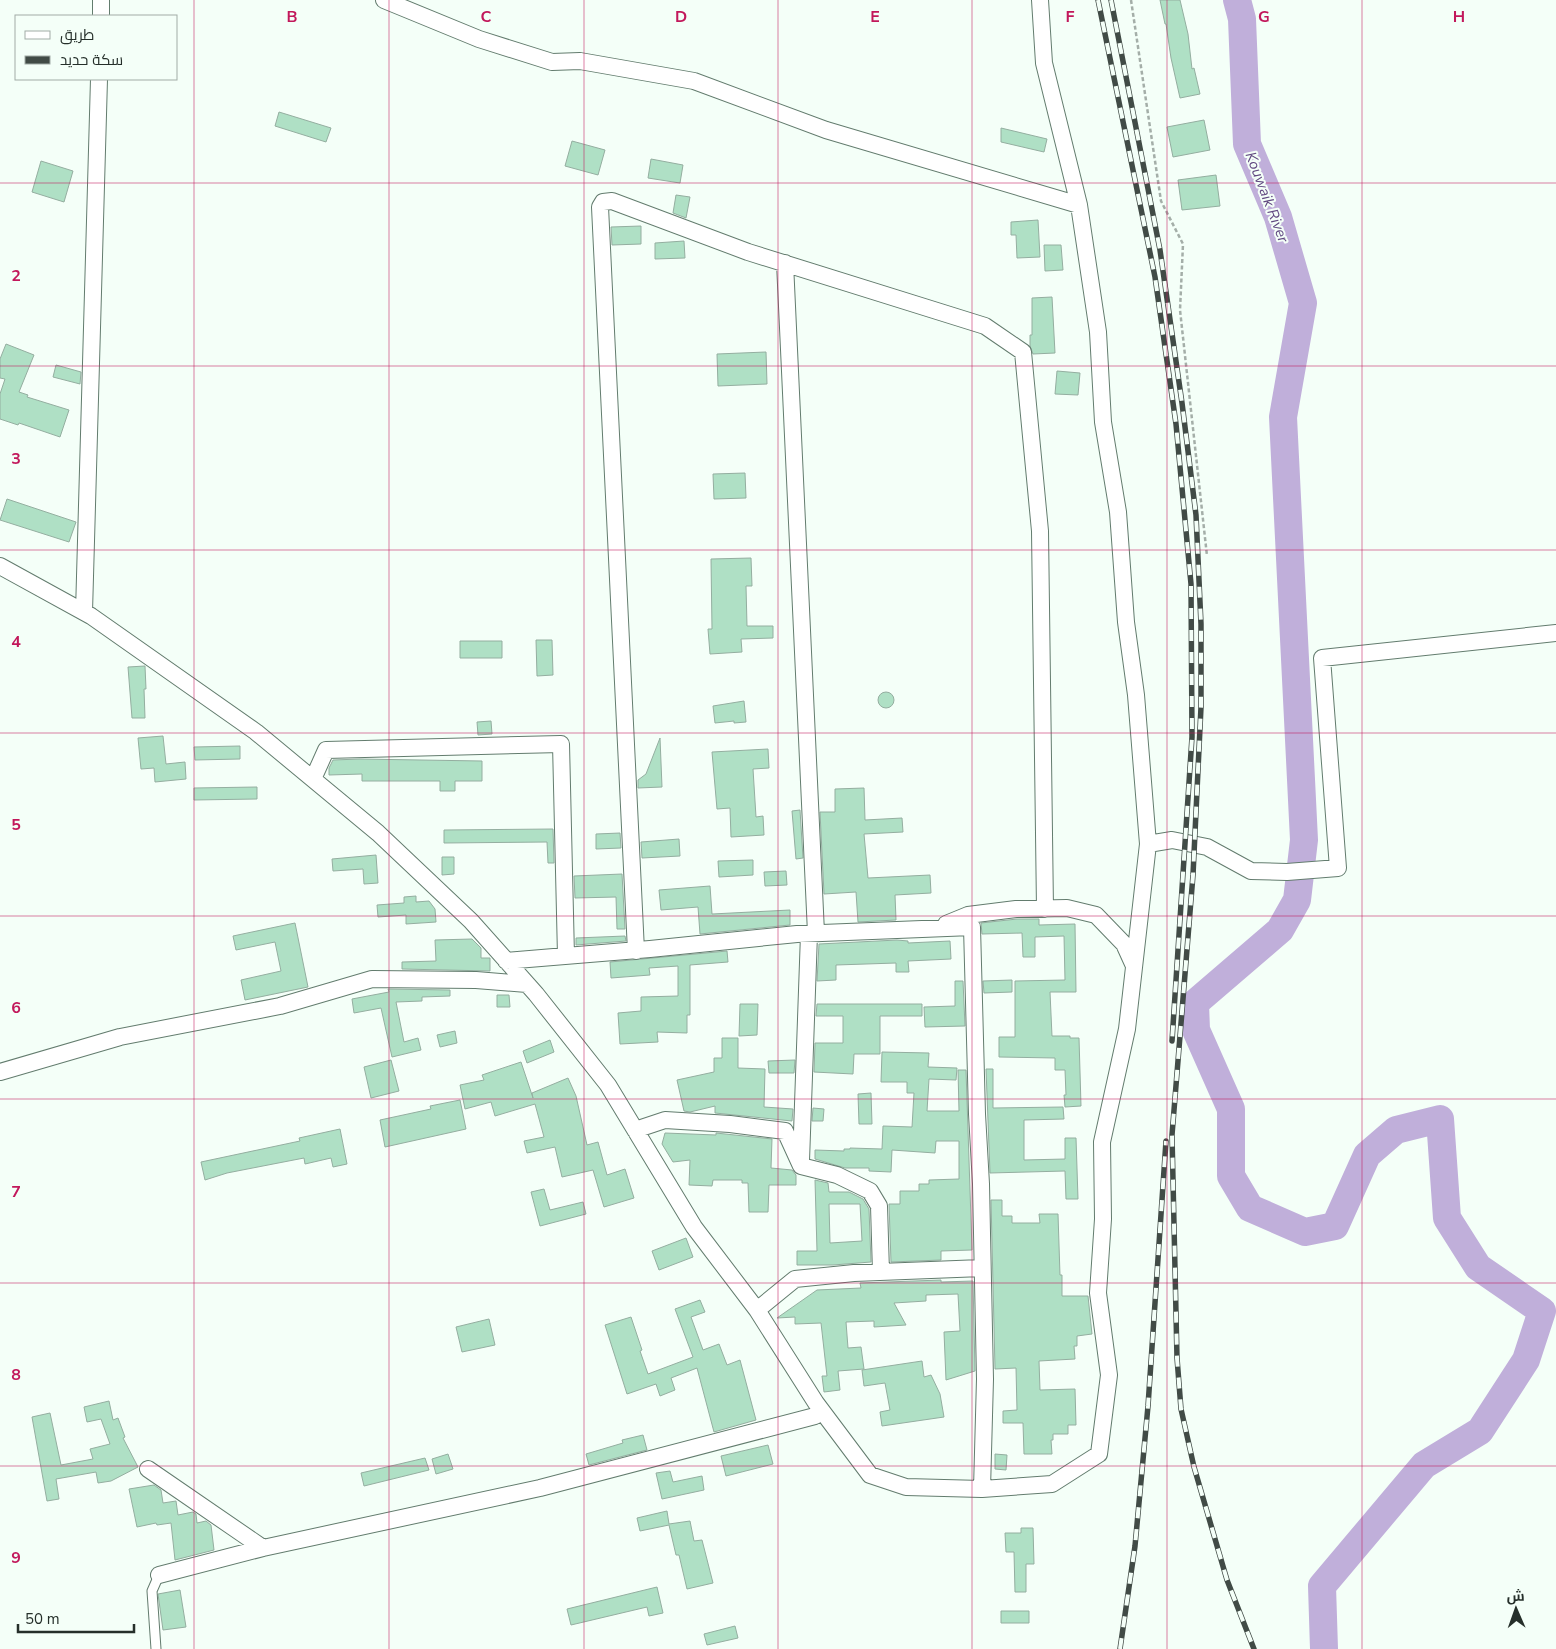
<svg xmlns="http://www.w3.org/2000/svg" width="1556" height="1649" viewBox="0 0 1556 1649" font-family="'Nunito Sans',Cairo,sans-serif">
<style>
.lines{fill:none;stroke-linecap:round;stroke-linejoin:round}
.river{stroke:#c0afda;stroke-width:28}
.building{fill:#afe0c5;stroke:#94aea0;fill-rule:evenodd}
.lane-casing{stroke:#637c6e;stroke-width:11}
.street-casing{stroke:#637c6e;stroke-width:18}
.path{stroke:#a4aea8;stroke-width:2.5;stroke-dasharray:4 2.5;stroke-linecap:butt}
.lane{stroke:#fff;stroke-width:9}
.street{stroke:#fff;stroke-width:16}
.rail-casing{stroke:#414b46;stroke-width:5.5}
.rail{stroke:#f4fff8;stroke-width:4;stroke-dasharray:11;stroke-linecap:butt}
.grid{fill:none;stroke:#c2185b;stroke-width:1;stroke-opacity:0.55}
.labels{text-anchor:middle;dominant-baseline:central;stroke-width:4;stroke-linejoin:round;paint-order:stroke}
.water-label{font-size:15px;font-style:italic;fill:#604880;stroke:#f4fff8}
.grid-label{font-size:16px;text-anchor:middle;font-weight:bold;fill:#c2185b;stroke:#f4fff8;stroke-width:4;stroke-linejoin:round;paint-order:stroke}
</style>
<rect width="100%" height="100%" fill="#f4fff8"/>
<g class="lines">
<!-- river -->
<path class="river" d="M1237 0 1242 19 1247 144 1278 217 1303 303 1283 417 1304 840 1297 900 1280 930 1195 1003 1196 1030 1231 1109V1176L1250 1208 1305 1232 1335 1226 1367 1155 1396 1130 1440 1119 1447 1218 1478 1267 1542 1311 1526 1360 1480 1431 1424 1465 1322 1586 1324 1649"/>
</g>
<!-- building -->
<path class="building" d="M1160 0H1180L1188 34 1192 69 1194 68 1200 94 1180 98 1171 58 1166 24H1165Z
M279 112 331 128 326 142 275 126Z
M1204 120 1210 150 1173 157 1167 127Z
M1001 128 1047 139 1044 152 1001 142Z
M572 141 605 150 598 175 565 166Z
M651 159 683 165 680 183 648 178Z
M41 161 73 171 64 202 32 192Z
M1216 175 1220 206 1182 210 1178 180Z
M676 195 690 197 686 218 673 213Z
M1038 220 1040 257 1017 258 1016 235H1011V222Z
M641 226V244L612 245 611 227Z
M684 241 685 258 655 259V243Z
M1044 245H1061L1063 270 1045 271Z
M1052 297 1055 353 1033 354 1030 346V335H1032V298Z
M6 344 34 355 19 392 28 395 27 397 69 410 60 437 19 423 18 425 0 419V394L5 379 0 378V359Z
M766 352 767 384 718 386 717 354Z
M56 365 81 372 80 384 53 377Z
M1057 371 1080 373 1078 395 1055 394Z
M745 473 746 498 714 499 713 474Z
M7 499 76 522 69 542 0 520Z
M751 558 752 586H746L747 626H773V638L741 639 742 652 710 654 708 629H712L711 559Z
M536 640H552L553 675 537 676Z
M460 641H502V658H460Z
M145 666 146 689H144L145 718H132L128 667Z
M878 700a8 8 0 1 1 16 0a8 8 0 1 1-16 0Z
M744 701 746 722 734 723V721L715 723 713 706Z
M491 721 492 734 478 735 477 722Z
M163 736 166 764 185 762 186 779 155 782 154 768 141 769 138 738Z
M660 738 662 787 638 788V780L646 774Z
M240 746V759L195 760 194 747Z
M768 749 769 768 753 769 756 817 763 816 764 835 731 837 730 808 717 809 712 752Z
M360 759 482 761V781H455V791H440V781H362V774L329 775V768L333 760Z
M257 787V799L194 800V788Z
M864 788 865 820 902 818 903 832 864 834 868 878 930 875 931 893 895 895 896 920 858 922 856 892 824 894 820 812H835V789Z
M800 810 803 858 796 859 792 811Z
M553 829 554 863H548L547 842 444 843V830Z
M620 833 621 848 596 849V834Z
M679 839 680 856 642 858 641 842Z
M376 855 378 883 364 884 363 869 333 871 332 859Z
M442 857H454V874L442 875Z
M753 860V875L719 877 718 861Z
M786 871 787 885 765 886 764 872Z
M622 874 625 929H617L616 897 575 898 574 876Z
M710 886 712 914 790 910V925L700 934 698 907 661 910 659 890Z
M416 896V902L429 901 435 909 436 922 406 924V915L378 917 377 905 404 903V897Z
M1017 919H1039V925L1075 924 1076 992H1050L1052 1036H1070V1038H1079L1081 1106 1065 1107 1064 1095H1066L1065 1070H1055V1058L999 1057V1037H1015V981L1065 980 1064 936 1035 937V957H1023L1022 933 982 934 981 923Z
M295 923 308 987 245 1000 241 980 281 971 275 942 236 950 233 936Z
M625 936 626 941 576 945V938Z
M472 939 481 948V958H490V971L402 969V962L436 961 435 940Z
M897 940 908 941V943L950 941 951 959 908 961 909 972H896V963L836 965V980L817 981 819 944Z
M727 951 728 962 690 965V1015H687V1033L657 1032 658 1042 620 1044 618 1013 641 1011V997L678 996V966L649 968 650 975 611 978 610 962Z
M1012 980V992L984 993 983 981Z
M955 981H963L965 1026 925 1027 924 1007 955 1006Z
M388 989 450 990V996L422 997V1001L396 1002 404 1042 418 1038 421 1050 392 1057 381 1008 354 1013 352 999 389 992Z
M497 995H509L510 1007H497Z
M740 1004H758L757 1035 739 1036Z
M817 1004H922V1016H880V1054H854L853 1074 814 1072 815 1043H843V1016H816Z
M455 1031 457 1043 440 1047 437 1035Z
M722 1038H738V1068L765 1069 764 1107 793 1109 792 1121 715 1113V1106L690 1112 684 1111 677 1080 714 1072V1058H722Z
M550 1040 554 1052 527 1063 523 1051Z
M882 1052 929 1053 928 1067 957 1068 956 1080 929 1079 927 1111H959L958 1070H966L972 1250 941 1251V1260L891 1262 889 1204H900V1191H919V1184H929V1180L959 1179V1141H936L935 1153 892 1150 891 1172 869 1171V1168H845L815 1159V1150L844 1151V1149H850V1148L882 1149 883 1126 912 1127 914 1093H907V1082H881Z
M391 1060 399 1091 371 1098 364 1067Z
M795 1060 794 1073H769L768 1061Z
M521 1062 533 1098 532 1093 568 1078 576 1096 587 1145 598 1142 607 1175 625 1169 634 1198 604 1207 593 1170 562 1177 555 1147 527 1153 524 1141 544 1137 535 1104 495 1116 491 1102 465 1109 460 1085 484 1080 482 1075Z
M986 1069H993V1108L1063 1107 1064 1119 1024 1120V1160L1065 1159V1138H1076L1078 1199H1066L1065 1171 990 1173Z
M871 1093 872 1124H859L858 1094Z
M460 1100 466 1129 385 1147 380 1120 431 1109 430 1106Z
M813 1108 824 1109 823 1121H812Z
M340 1129 347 1164 333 1167 331 1158 305 1164 304 1158 227 1173 205 1180 201 1162 300 1141 299 1138Z
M665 1133 716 1135V1133L772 1139 771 1168 792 1170 796 1175V1185H769L768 1212H749L748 1183H742V1180H713L712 1186 689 1185 690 1160 673 1162 662 1144Z
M815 1180 828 1183 829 1192H849L863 1199 869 1209 871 1262 833 1265H797V1251H817ZM829 1204H860L862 1241 830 1243Z
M544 1189 550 1210 583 1202 586 1214 540 1226 531 1192Z
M991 1200H1002V1216H1012V1223H1040L1039 1214H1058L1060 1275H1062V1296H1088L1092 1334 1077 1336V1346H1074L1075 1359 1039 1361 1040 1390 1075 1389 1076 1425H1068V1434H1053V1440H1051L1052 1454H1024L1023 1423H1003V1411L1017 1410 1016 1368 995 1369Z
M686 1238 693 1257 659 1270 652 1251Z
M941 1280V1282L973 1281 975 1371 946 1380 944 1332 960 1331 958 1294 926 1295V1301L894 1303 906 1325 874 1327V1321L846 1322 848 1348 861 1347 864 1369 838 1371 840 1390 824 1392 822 1376H827L821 1323 795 1324V1317L777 1318 817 1290 861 1288 860 1283Z
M700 1300 705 1312 691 1317 703 1350 719 1344 727 1365 740 1360 756 1420 714 1432 697 1368 671 1378 675 1390 660 1396 656 1384 627 1394 605 1325 631 1317 642 1350 640 1351 648 1374 693 1357 675 1309Z
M489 1319 495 1345 462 1352 456 1327Z
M922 1361 924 1377 931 1375 940 1394 944 1417 882 1426 880 1412 890 1410 885 1383 864 1386 862 1370Z
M109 1401 113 1420 118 1418 125 1437 123 1438 138 1467 111 1481 98 1483 96 1472 56 1479 59 1499 47 1501 32 1417 50 1413 61 1465 93 1459 90 1449 110 1444 101 1419 87 1422 84 1407Z
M643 1435 647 1450 589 1465 586 1454 623 1443 622 1440Z
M768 1445 773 1464 726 1476 721 1456Z
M448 1454 453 1469 436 1474 432 1459Z
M995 1454 1007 1455 1006 1470 995 1469Z
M425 1458 429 1470 364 1486 361 1473Z
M670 1471 673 1482 702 1476 704 1490 662 1499 656 1473Z
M154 1485 161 1490 163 1503 176 1501 178 1515 193 1512 196 1514 197 1523 206 1521 211 1525 214 1550 175 1560 171 1523 157 1525 156 1523 137 1527 129 1489Z
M667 1511 669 1524 690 1521 694 1541 702 1540 713 1583 687 1589 679 1555H676L669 1525 640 1531 637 1518Z
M1021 1528H1033L1034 1564H1026V1592H1015L1014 1552H1006L1005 1533H1021Z
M657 1587 663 1613 649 1616 647 1607 571 1625 567 1609Z
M180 1590 186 1627 163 1630 158 1594Z
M1001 1611H1029V1623H1001Z
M735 1626 738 1638 707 1645 704 1634Z"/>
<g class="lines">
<!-- lane casing -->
<g class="lane-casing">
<path id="lane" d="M156 1649 152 1591 159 1575"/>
</g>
<!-- street casing -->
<g class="street-casing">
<path id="street" d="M384 0 479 39 552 62 580 61 694 81 826 130 1079 205
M101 16V0
M785 263 816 933
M0 566 91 616 256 732 378 833 471 921 536 994 608 1085 694 1227 757 1310 816 1403 870 1475 906 1487 982 1489 1052 1484 1099 1454 1109 1375 1098 1293 1103 1219 1102 1142 1127 1029 1148 844 1136 695 1126 622 1118 512 1103 422 1098 332 1079 205 1044 63 1040 0
M84 612 99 79
M313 779 326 750 561 744 566 956
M1148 844 1172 840 1207 847 1251 871 1287 872 1338 868 1322 658 1556 633
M946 924 968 915 1016 909 1067 908 1096 915 1124 944 1134 966
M636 951 600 207 603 202 612 201 748 252 985 326 1023 352 1040 531 1045 909
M506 961 650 949 797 934 972 927 977 1114 981 1184 985 1379 982 1489
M0 1072 120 1037 280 1006 372 979 476 980 527 984
M635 1130 665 1120 730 1124 785 1131 801 1166 837 1175 870 1191 879 1206 881 1272
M801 1161 809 934
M757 1310 795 1279 854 1273 982 1268
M148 1469 263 1548
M159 1575 263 1548 540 1488 815 1416 820 1409"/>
</g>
<!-- path -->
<path class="path" d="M1131 0 1161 201 1183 244 1180 310 1207 556"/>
<!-- lane -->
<use href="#lane" class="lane"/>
<!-- street -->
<use href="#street" class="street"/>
<!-- rail casing -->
<g class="rail-casing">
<path id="rail" d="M1098 0 1155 277 1176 424 1191 584 1192 737 1172 1041
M1111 0 1160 250 1182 403 1196 515 1201 624V707L1193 875 1172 1135 1177 1358 1181 1409 1194 1467 1227 1580 1254 1649
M1120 1649 1135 1546 1148 1406 1166 1141"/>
</g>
<!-- rail -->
<use href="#rail" class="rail"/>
</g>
<!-- grid -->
<path class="grid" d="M194 0V1649M389 0V1649M584 0V1649M778 0V1649M972 0V1649M1167 0V1649M1362 0V1649M0 183H1556M0 366H1556M0 550H1556M0 733H1556M0 916H1556M0 1099H1556M0 1283H1556M0 1466H1556"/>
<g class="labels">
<!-- water labels -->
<g class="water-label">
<text transform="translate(1267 197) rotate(69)">Kouwaik River</text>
</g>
</g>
<g class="grid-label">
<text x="292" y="22">B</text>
<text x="486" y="22">C</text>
<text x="681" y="22">D</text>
<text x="875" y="22">E</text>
<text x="1070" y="22">F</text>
<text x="1264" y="22">G</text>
<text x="1459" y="22">H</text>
<text x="16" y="281">2</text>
<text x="16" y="464">3</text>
<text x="16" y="647">4</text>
<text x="16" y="830">5</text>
<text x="16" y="1013">6</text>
<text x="16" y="1197">7</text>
<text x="16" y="1380">8</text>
<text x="16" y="1563">9</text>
</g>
<!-- legend -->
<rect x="15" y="15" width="162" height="65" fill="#f4fff8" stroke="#a1aca6"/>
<rect x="25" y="31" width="25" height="8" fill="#ffffff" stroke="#a1aca6"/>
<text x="60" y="40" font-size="15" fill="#252f2a">طريق</text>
<rect x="25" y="56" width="25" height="8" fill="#414b46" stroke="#a1aca6"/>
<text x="60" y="65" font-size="15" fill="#252f2a">سكة حديد</text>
<!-- north arrow -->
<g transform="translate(1516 1609) rotate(358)" stroke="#f4fff8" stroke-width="4" paint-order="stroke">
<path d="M0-4L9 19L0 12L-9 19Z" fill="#252f2a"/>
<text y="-8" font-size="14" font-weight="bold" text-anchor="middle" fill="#252f2a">ش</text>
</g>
<!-- scale -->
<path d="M18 1624v8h116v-8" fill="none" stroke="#252f2a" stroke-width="2.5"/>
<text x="25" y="1624" font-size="15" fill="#252f2a" stroke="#f4fff8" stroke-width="4" paint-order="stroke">50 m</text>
</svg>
